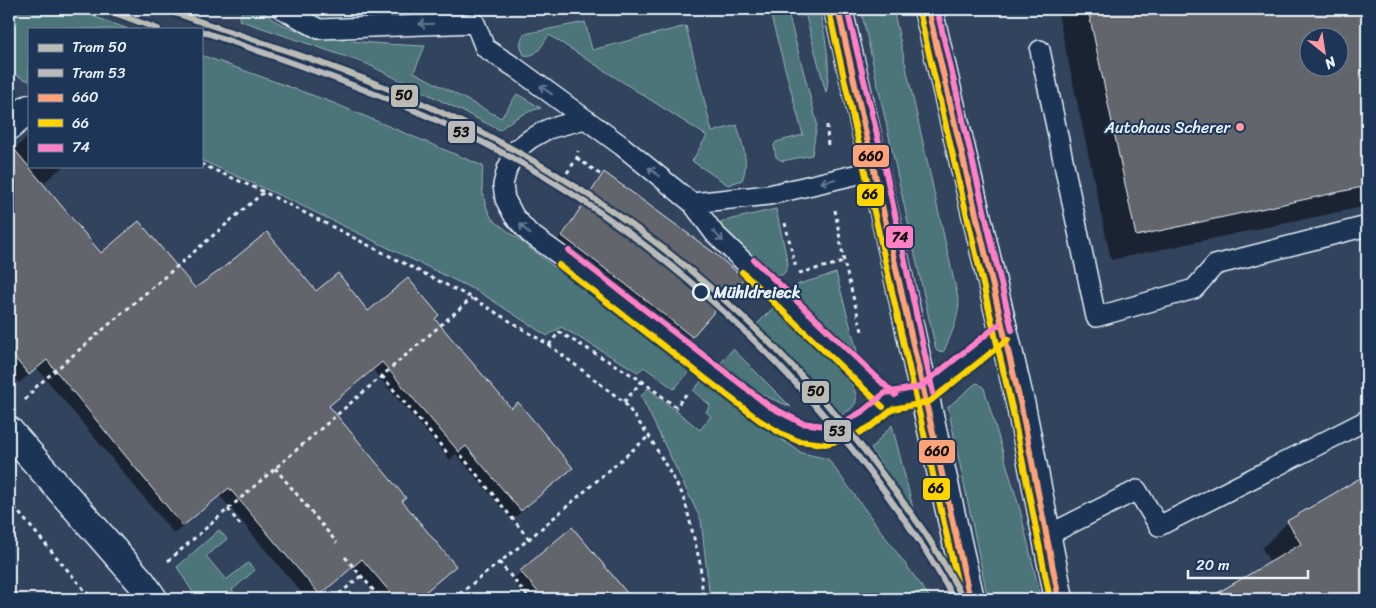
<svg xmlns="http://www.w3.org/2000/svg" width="1376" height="608" viewBox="0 0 1376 608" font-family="Sriracha,sans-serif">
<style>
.green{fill:#4c7478;stroke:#9ab2b8}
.shadow{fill:#0007;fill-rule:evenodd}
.building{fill:#64656d;stroke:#e8f1f8;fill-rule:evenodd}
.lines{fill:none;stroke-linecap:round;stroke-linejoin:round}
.lane-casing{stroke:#e8f1f8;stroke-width:22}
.street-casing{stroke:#e8f1f8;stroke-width:31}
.secondary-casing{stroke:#e8f1f8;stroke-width:31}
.path{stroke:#e8f1f8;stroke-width:3;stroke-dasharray:4 4;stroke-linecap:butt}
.lane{stroke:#1d3557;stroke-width:19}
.street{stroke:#1d3557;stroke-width:28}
.secondary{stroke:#1d3557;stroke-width:28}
.bus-1-casing{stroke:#1d3557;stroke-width:10}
.bus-2-casing{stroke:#1d3557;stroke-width:10}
.bus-3-casing{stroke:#1d3557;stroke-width:10}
.bus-1{stroke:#fea277;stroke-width:6}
.bus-2{stroke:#ffd500;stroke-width:6}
.bus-3{stroke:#ff80c5;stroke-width:6}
.tram-1-casing{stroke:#1d3557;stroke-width:10}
.tram-2-casing{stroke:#1d3557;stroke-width:10}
.tram-1{stroke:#bbbbb4;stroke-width:6}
.tram-2{stroke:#bbbaba;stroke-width:6}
.oneway{stroke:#64778f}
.poi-dot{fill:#ff9aa2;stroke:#1d3557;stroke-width:2}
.stop-dot{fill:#1d3557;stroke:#e8f1f8;stroke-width:2.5}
.labels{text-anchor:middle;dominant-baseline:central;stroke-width:4;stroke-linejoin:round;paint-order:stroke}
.poi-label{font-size:16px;fill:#e8f1f8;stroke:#1d3557;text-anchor:end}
.stop-label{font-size:16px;font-weight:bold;fill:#e8f1f8;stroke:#1d3557;text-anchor:start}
.line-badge{stroke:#1d3557;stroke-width:2}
.pale-badge-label{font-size:14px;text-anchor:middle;font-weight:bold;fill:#111}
</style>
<rect width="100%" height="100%" fill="#32435e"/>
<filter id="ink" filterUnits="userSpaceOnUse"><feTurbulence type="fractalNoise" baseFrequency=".02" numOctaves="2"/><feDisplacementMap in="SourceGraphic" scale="10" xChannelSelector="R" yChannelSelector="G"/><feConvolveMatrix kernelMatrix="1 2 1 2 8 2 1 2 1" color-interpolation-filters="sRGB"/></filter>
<g filter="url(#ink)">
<!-- green -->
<path class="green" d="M9 9H73L128 29H29V81L9 72Z
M243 9H261C266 14 272 20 279 23 317 42 383 44 425 46L414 72 501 118 517 94 541 108C525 112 512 119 500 130L367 64 239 20Z
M769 9H787L817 123 812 155 782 161 776 157 774 145 776 142 803 135Z
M804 9H819C825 35 832 66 826 93Z
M861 9H893L959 303C958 320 951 335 944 351L939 352 936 350Z
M585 22 592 50 686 26 712 132 737 125C742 144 750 162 742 180L728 185 692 161 707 136 549 35C542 44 538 58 524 55 520 46 519 42 524 34Z
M201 55 331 102 483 166C481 188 482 200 492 219L690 371 674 389 644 367 638 372 561 327 547 336 481 293 292 201 201 160Z
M776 209 788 264 785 272 782 275H775L720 227V224L724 221Z
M836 273 858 355 855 356 791 290 799 284Z
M777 304 851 383C860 399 858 407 841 415L800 368 757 324Z
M733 349 791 407 756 392 720 364Z
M703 379 778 437 802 453 828 459 931 599H710L701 520 641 396 648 388 700 430 711 416 706 412 710 405 693 391Z
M978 383 984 388 1020 510 1041 599H988L948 407 975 384Z
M892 425 914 512 871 449Z
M219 530 227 539 206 556 226 580 248 563 255 570 232 590 240 599H197L177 567Z"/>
<!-- shadow -->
<path class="shadow" d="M1057 9H1367V206L1111 260ZM1308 38H1338V68H1308Z
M29 136V166H64L42 184 101 255 195 290 316 293 368 313 434 319 562 477 512 520 456 454 450 460 373 370 328 407 400 501 455 566 417 599H380L353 567 315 599H307L220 496 174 534 37 368 19 383 9 370V153Z
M605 174 743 278 682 345 554 246 596 183Z
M1367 476V599H1209L1271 564 1262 548 1288 522Z
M521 572 625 592 617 599H528L512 580Z"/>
<!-- building -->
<path class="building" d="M1088 9H1367V186L1136 236ZM1308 38H1338V68H1308Z
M9 143 101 253 139 221 195 288 219 271 267 232 316 291 338 273 368 311 408 278 439 315 435 319 511 408 518 402 573 468 521 511 466 446 459 452 382 362 329 406 406 498 402 501 456 566 417 599H396L362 559 320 595 229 488 183 526 47 360 29 375 9 351Z
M604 172 713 252 744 278 692 337 628 286 562 236Z
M1367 474V599H1207L1301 544 1287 521Z
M572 527 588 546 632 599H544L520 571Z"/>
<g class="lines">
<!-- lane casing -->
<g class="lane-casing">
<path id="lane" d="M282 9 319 29 475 23 485 48 516 68 622 146 692 203 714 233 889 401
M1040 50 1096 317 1194 289 1215 265 1367 226
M585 119 548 129 530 139 516 150 507 169 503 185 505 199 514 216 529 233 564 258 764 413 786 426 800 432 825 435 847 430 868 418 889 401 924 395 1003 332
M692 203 769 195 876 170
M1046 536 1137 490 1159 526 1367 420"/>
</g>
<!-- street casing -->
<g class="street-casing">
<path id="street" d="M9 126 29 109
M9 431 142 583 153 599"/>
</g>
<!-- secondary casing -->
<g class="secondary-casing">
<path id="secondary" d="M838 9C884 205 925 403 970 599
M928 9 1021 406 1059 599"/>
</g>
<!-- path -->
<path class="path" d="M800 9 802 17
M827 125 828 149
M577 158 601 175
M201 164 264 192 472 298 549 345 624 402 649 436 684 497 700 563 703 599
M567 173 577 158 578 151
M835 210 844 262 862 331
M785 223 796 268
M799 273 844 262
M549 345 559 332 642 381 676 407 688 392
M382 376 449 455
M25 400 37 386 264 192
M624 402 642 381
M461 455 529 539
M275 468 337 543
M9 501 92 599
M228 509 241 526
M345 557 381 599
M168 561 472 298
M499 562 530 599
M333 599 361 576
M453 599 529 539 649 436"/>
<!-- lane -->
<use href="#lane" class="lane"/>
<!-- street -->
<use href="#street" class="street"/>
<!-- secondary -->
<use href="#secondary" class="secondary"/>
<!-- bus-1 casing -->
<g class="bus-1-casing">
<path id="bus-1" d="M838 9 970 599
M928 9 1021 406 1059 599"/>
</g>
<!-- bus-2 casing -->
<g class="bus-2-casing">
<path id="bus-2" d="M829 11 961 599
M919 11 1012 408 1050 599
M559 265 759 420 782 434 798 441 825 444 850 438 873 425 893 409 929 402 1008 339
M742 272 883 407"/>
</g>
<!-- bus-3 casing -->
<g class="bus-3-casing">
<path id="bus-3" d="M847 9 885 168 933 393
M937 9 1012 330
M569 251 769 406 802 423 825 426 844 422 863 411 885 393 920 387 998 325
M754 260 895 395"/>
</g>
<!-- bus-1 -->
<use href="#bus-1" class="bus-1"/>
<!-- bus-2 -->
<use href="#bus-2" class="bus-2"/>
<!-- bus-3 -->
<use href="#bus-3" class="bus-3"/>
<!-- tram-1 casing -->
<g class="tram-1-casing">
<path id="tram-1" d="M104 9 158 29
M164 9C243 37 324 61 401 94 551 159 686 252 798 372 844 421 886 477 925 533 939 554 951 577 964 599"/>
</g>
<!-- tram-2 casing -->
<g class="tram-2-casing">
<path id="tram-2" d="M201 31C297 64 391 96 482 142 657 231 811 377 919 541 932 559 943 580 954 599"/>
</g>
<!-- tram-1 -->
<use href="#tram-1" class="tram-1"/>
<!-- tram-2 -->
<use href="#tram-2" class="tram-2"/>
</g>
<!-- one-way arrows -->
<defs><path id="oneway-shaft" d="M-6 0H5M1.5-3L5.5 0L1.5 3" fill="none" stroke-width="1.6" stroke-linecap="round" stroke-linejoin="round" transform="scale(1.25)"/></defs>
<g class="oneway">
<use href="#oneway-shaft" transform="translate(426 24) rotate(178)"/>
<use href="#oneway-shaft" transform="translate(546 90) rotate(-144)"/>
<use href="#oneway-shaft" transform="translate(654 172) rotate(-141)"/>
<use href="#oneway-shaft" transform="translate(828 181) rotate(167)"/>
<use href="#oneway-shaft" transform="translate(525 229) rotate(-136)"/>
<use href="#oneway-shaft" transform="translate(718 236) rotate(47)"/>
</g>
</g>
<!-- markers -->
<circle class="poi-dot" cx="1240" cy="127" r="5"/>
<circle class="stop-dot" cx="701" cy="292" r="8"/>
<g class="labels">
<!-- poi labels -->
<g class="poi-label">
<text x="1230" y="127">Autohaus Scherer</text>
</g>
<!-- stop labels -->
<g class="stop-label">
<text x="714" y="292">Mühldreieck</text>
</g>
</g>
<g class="line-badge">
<rect x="390" y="84" width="29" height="24" rx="5" fill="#bbbbb4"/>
<rect x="447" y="120" width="29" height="24" rx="5" fill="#bbbaba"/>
<rect x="852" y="144" width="38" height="24" rx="5" fill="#fea277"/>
<rect x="856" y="183" width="29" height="24" rx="5" fill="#ffd500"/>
<rect x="885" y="225" width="29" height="24" rx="5" fill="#ff80c5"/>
<rect x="801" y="380" width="29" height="24" rx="5" fill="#bbbbb4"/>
<rect x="823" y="419" width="29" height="24" rx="5" fill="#bbbaba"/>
<rect x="918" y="439" width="38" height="25" rx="5" fill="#fea277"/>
<rect x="922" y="477" width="29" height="24" rx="5" fill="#ffd500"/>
</g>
<g class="pale-badge-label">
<text x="404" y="100">50</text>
<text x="461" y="137">53</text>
<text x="871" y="161">660</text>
<text x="870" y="199">66</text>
<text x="900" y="242">74</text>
<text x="816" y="396">50</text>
<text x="837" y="436">53</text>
<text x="937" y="456">660</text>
<text x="936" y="493">66</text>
</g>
<!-- margin -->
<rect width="1376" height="608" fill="none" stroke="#1d3557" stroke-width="30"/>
<rect x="15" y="15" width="1346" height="578" fill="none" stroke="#e8f1f8" stroke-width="2" filter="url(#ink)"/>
<!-- legend -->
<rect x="28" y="28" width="175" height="140" fill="#1d3557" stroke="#6e8097"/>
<rect x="38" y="44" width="25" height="8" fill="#bbbbb4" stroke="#6e8097"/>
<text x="72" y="52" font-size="15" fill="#e8f1f8">Tram 50</text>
<rect x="38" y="69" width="25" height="8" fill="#bbbaba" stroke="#6e8097"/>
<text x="72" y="78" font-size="15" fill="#e8f1f8">Tram 53</text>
<rect x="38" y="94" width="25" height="8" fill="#fea277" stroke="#6e8097"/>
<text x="72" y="102" font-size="15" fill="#e8f1f8">660</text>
<rect x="38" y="119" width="25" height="8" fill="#ffd500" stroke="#6e8097"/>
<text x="72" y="128" font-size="15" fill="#e8f1f8">66</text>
<rect x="38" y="144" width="25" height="8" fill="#ff80c5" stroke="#6e8097"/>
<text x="72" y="152" font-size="15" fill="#e8f1f8">74</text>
<!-- north arrow -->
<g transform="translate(1324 52) rotate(150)"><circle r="24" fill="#1d3557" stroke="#6e8097"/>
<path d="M0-4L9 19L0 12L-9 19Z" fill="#ff9aa2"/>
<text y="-8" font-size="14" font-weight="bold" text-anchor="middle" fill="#e8f1f8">N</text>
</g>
<!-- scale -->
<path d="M1188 570v8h120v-8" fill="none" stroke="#e8f1f8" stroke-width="2.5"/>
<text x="1196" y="570" font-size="15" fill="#e8f1f8" stroke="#1d3557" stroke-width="4" paint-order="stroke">20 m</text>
</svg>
